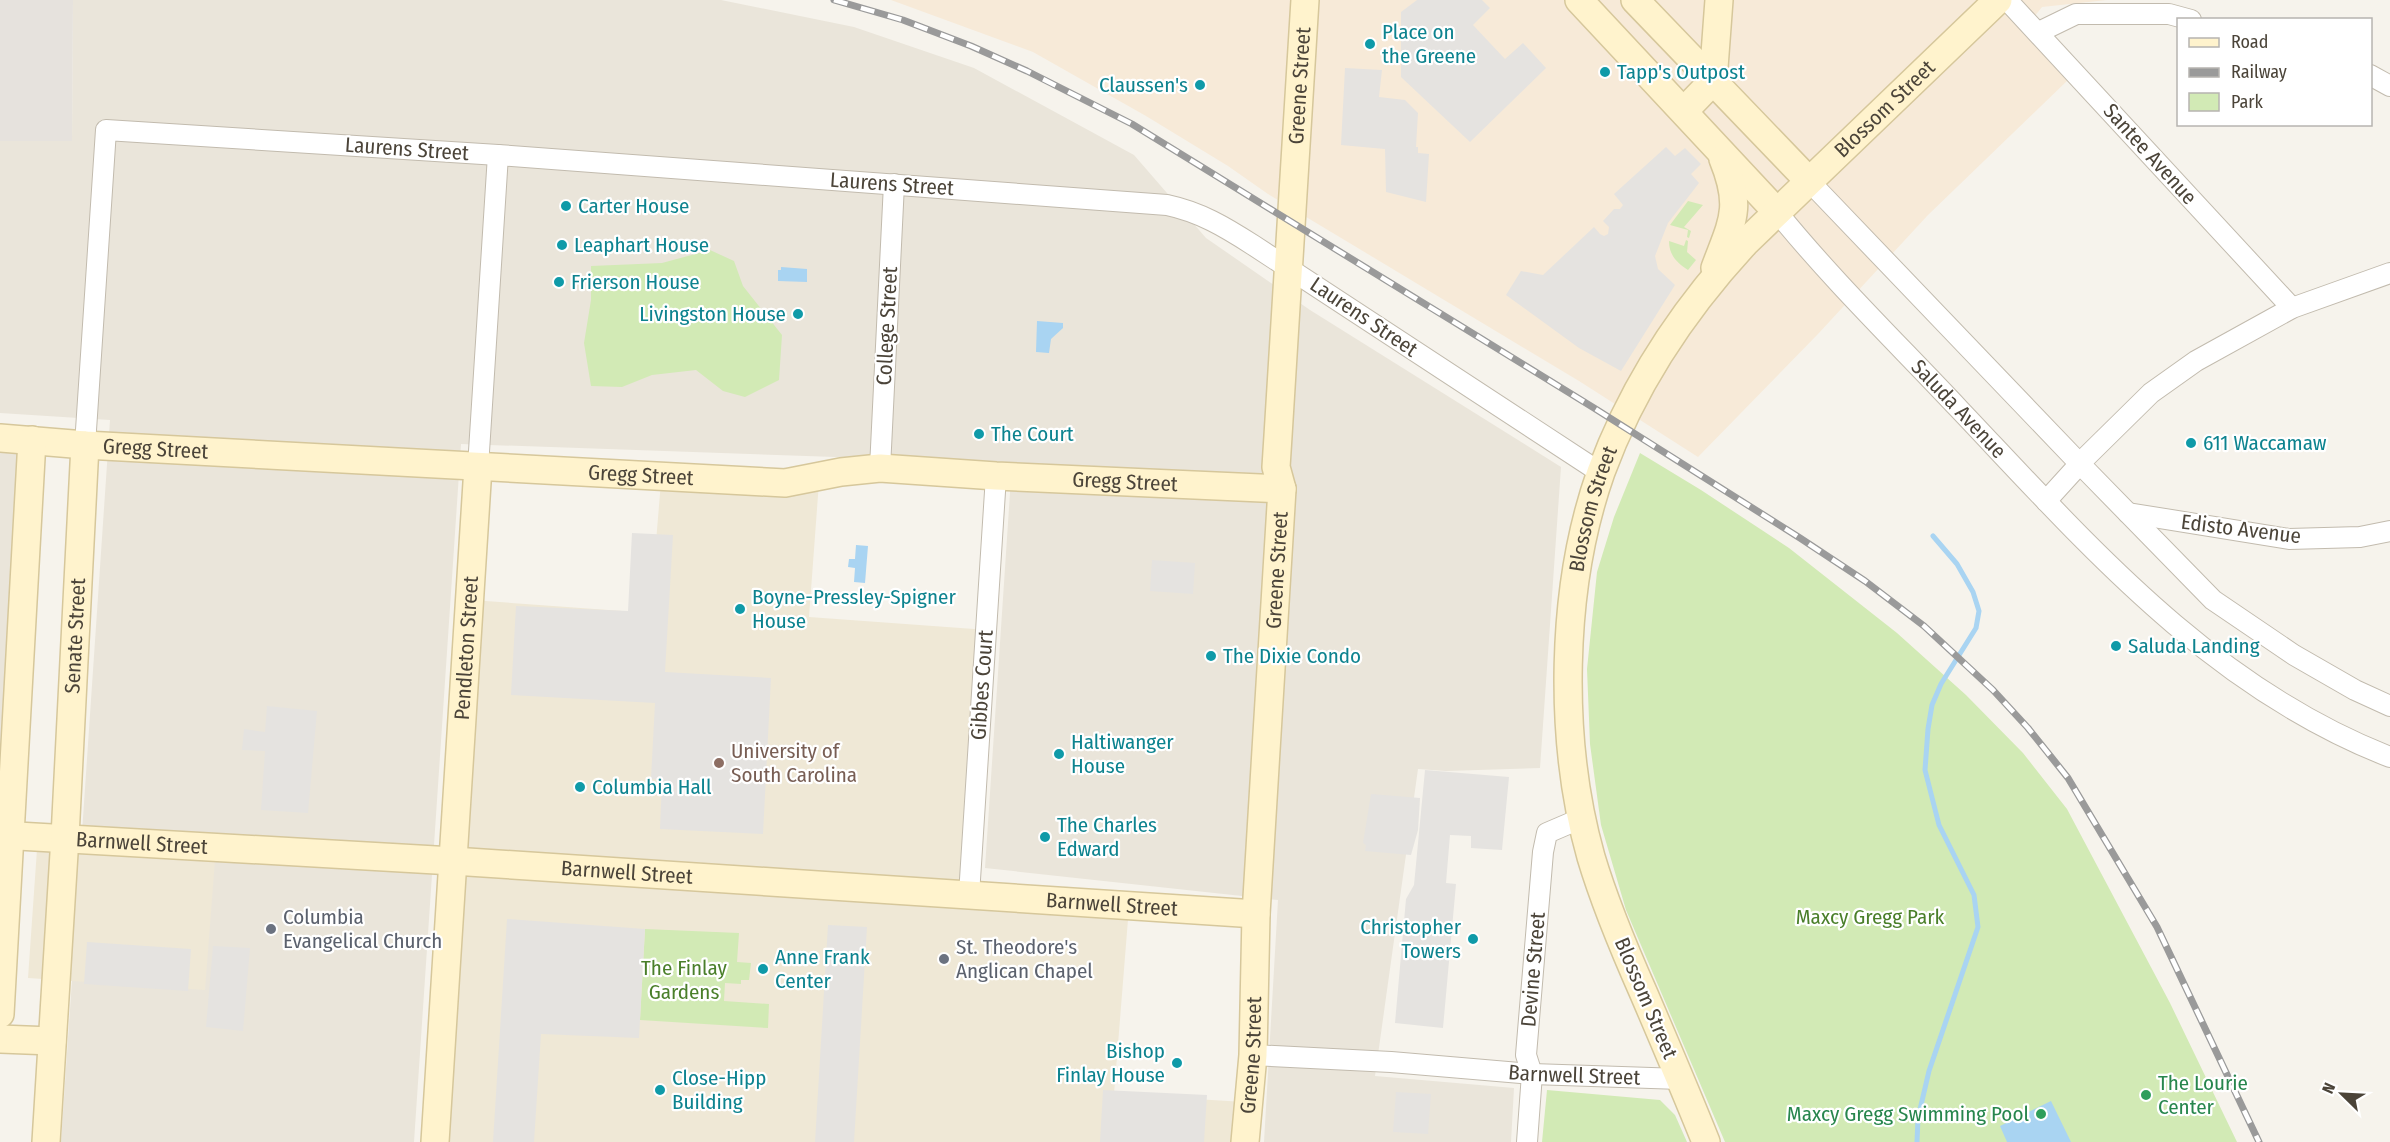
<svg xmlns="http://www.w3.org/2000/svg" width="2390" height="1142" viewBox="0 0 2390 1142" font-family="'Fira Sans Condensed',sans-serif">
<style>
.residential{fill:#eae5da}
.commercial{fill:#f7ead8}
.industrial{fill:#e6e2dd}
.education{fill:#efe8d6}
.green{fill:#d2eab5}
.parking{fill:#e5e3e0}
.water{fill:#a9d4f2}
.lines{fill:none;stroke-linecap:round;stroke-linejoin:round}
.stream{stroke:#a9d4f2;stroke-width:5}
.street-casing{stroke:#c2bbae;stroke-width:22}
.secondary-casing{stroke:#d6c79b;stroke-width:30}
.street{stroke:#fff;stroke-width:20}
.secondary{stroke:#fff3cd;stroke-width:27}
.rail-casing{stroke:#9a9a9a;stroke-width:7}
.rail{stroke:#fff;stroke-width:4.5;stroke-dasharray:14;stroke-linecap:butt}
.culture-dot{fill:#0f9aa8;stroke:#fff;stroke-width:2}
.education-dot{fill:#8d6e63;stroke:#fff;stroke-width:2}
.worship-dot{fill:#6b7280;stroke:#fff;stroke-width:2}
.leisure-dot{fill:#2e9e5b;stroke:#fff;stroke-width:2}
.labels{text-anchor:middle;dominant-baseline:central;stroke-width:4.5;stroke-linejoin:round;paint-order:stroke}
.culture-label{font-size:21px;fill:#0d838f;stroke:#fff;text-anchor:start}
.street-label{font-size:21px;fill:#4b4439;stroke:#fff}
.education-label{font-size:21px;fill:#785e54;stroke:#fff;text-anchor:start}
.worship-label{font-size:21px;fill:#5b616d;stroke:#fff;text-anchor:start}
.park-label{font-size:21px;fill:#4a7f2a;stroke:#fff}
.leisure-label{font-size:21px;fill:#27864d;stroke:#fff;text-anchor:start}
</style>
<rect width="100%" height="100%" fill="#f6f3ec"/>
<!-- residential -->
<path class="residential" d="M73 0H721L854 27 974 68 1134 155 1206 238 1310 310 1561 467 1540 768 1446 771 1418 769 1375 1076 1514 1088 1511 1142H1264L1278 900 985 868 1012 463 461 444 414 1142H61L110 420 0 413V141L72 140Z
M0 450 25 452 0 819Z"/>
<!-- commercial -->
<path class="commercial" d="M891 0H2107L2042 7 2022 32 2068 80 1928 215 1818 334 1698 457 1579 381 1268 194 1228 166 1146 116 1033 52Z"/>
<!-- industrial -->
<path class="industrial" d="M0 0H73L72 141H0Z"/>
<!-- education -->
<path class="education" d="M662 470 819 482 809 617 988 630 967 896 1129 907 1114 1094 1244 1102 1242 1142H435L472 600 650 613Z
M38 835 216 847 205 990 28 978Z"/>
<!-- green -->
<path class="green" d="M1688 201 1703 205 1684 227 1691 231 1689 238 1687 237 1688 230 1670 225Z
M1686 240 1688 241 1687 252 1696 260 1688 270C1677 263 1669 255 1669 241L1684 246Z
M710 250 734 261 743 286 782 335 779 380 745 397 723 391 696 370 652 375 622 387 591 386 584 343 591 300V266L662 263Z
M1640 453 1701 490 1789 548 1897 633 1966 695 2023 753 2067 809 2170 1003 2237 1142H1725L1626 910 1601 825 1590 744 1587 669 1597 572 1614 517Z
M645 929 739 933 737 962 751 963 749 980H741V984L725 983 724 1001 769 1004 768 1028 640 1020Z
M1547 1090 1660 1100 1675 1115 1687 1142H1542Z"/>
<!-- parking -->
<path class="parking" d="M1417 0H1482L1490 8 1473 25 1505 59 1523 43 1546 68 1470 142 1401 77V12Z
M1345 68 1382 70 1379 97 1405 100 1418 113 1416 147H1418V153L1429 154 1426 202 1386 192 1385 149 1341 145Z
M1666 147 1675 156 1685 148 1701 164 1691 174 1699 183 1668 223 1655 256 1658 269 1675 285 1621 371 1579 348 1506 295 1521 271 1543 275 1594 227 1600 234 1604 236 1608 234 1609 227 1603 221 1614 209H1620L1623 205 1614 194Z
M632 533 673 535 665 672 771 678 763 834 660 829 662 780 651 779 655 703 511 695 516 606 628 611Z
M1152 560 1195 563 1193 594 1150 591Z
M267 706 317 711 308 813 261 810 265 751 242 750 244 729 265 732Z
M1425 770 1509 777 1502 850 1471 848V836L1450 835 1446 883 1456 884 1443 1028 1395 1023 1406 899 1414 885Z
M1371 794 1420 798 1418 830 1411 855 1365 851 1366 845 1363 843Z
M507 919 645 929 639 1038 541 1034 534 1142H493Z
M828 925 867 927 854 1142H815Z
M87 942 191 949 188 991 84 984Z
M213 946 250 948 243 1031 206 1027Z
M1103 1090 1207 1095 1204 1142H1100Z
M1396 1092 1431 1094 1428 1134 1393 1132Z"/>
<!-- water -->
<path class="water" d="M781 267 807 269V282L778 281V270H781Z
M1037 321 1063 323V328L1051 339 1049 353 1036 352Z
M856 545 868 546 865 583 854 582 855 568 848 567 849 559H855Z
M2051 1101 2071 1142H2007L2000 1126Z"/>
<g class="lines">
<!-- stream -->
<path class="stream" d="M1917 1142 1918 1118 1929 1071 1978 927 1974 895 1939 825 1925 770 1928 729 1932 705 1941 684 1976 628 1979 611 1973 592 1957 564 1933 536"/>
<!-- street casing -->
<g class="street-casing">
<g id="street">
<path d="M2007 0 2292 308"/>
<path d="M2039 32 2076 14H2169L2191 20"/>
<path d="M2370 75 2390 86"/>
<path d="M1809 181 2080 464 2213 600 2294 655 2355 690 2390 706"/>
<path id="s1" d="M1777 212C1833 281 1898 344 1959 409 2088 545 2210 687 2390 757"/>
<path d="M85 445 106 130 498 155 1167 205C1200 212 1225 227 1253 245L1601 473"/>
<path d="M478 467 498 155"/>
<path d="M880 468 894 184"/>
<path d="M2046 501 2086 457 2151 393 2196 361 2292 308 2390 273"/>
<path d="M2128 513 2289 539 2360 537 2390 531"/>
<path d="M969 895 996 476"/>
<path id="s2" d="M1253 1055 1391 1062 1532 1074 1681 1079"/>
<path id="s3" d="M1527 1142 1532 1074 1526 1055 1543 852 1547 833 1582 818"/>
</g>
</g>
<!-- secondary casing -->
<g class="secondary-casing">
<g id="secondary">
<path d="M1579 0 1777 212"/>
<path d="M1635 0 1809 181"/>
<path d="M1684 111 1713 81 1719 0"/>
<path d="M1715 268C1732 222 1743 208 1723 159"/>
<path id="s4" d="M0 438 85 445 785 483 841 472 880 468 996 476 1282 489"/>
<path id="s5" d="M0 835 453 861 1256 914"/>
<path d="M0 1014 32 440"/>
<path d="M0 1039 52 1041"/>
<path id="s6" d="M46 1142 65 837 85 445"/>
<path id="s7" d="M435 1142 478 467"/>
<path id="s8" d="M1245 1142 1253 1055 1256 914 1282 489 1276 467 1278 436 1305 0"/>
<path id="s9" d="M1706 1142C1686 1092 1665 1043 1644 994 1624 949 1605 904 1591 857 1558 740 1560 588 1601 472 1633 385 1683 310 1745 243L1998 0"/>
</g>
</g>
<!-- street -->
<use href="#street" class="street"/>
<!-- secondary -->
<use href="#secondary" class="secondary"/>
<!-- rail casing -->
<g class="rail-casing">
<path id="rail" d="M834 0 903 20 971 46 1027 71 1132 124 1594 408 1800 538 1865 581 1924 626 1993 690 2028 728 2068 778 2157 927 2259 1142"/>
</g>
<!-- rail -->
<use href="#rail" class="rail"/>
</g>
<!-- markers -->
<g class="culture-dot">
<circle cx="1370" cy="44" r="6"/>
<circle cx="1605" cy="72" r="6"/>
<circle cx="1200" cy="85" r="6"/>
<circle cx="566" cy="206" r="6"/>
<circle cx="562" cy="245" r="6"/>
<circle cx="559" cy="282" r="6"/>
<circle cx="798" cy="314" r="6"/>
<circle cx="979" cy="434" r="6"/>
<circle cx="2191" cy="443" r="6"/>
<circle cx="740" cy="609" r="6"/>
<circle cx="2116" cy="646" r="6"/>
<circle cx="1211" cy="656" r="6"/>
<circle cx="1059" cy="754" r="6"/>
<circle cx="580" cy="787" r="6"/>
<circle cx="1045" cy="837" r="6"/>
<circle cx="1473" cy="939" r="6"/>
<circle cx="763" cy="969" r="6"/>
<circle cx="1177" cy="1063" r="6"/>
<circle cx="660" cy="1090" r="6"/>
</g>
<circle class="education-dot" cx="719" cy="763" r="6"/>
<g class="worship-dot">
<circle cx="271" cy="929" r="6"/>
<circle cx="944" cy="959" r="6"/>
</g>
<g class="leisure-dot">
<circle cx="2146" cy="1095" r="6"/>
<circle cx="2041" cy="1114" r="6"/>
</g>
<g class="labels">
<!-- culture labels -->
<g class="culture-label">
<text x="1382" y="32">Place on<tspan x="1382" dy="24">the Greene</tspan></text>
<text x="1617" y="72">Tapp's Outpost</text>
<text x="1188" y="85" text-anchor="end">Claussen's</text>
<text x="578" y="206">Carter House</text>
<text x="574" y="245">Leaphart House</text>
<text x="571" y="282">Frierson House</text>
<text x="786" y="314" text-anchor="end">Livingston House</text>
<text x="991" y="434">The Court</text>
<text x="2203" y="443">611 Waccamaw</text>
<text x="752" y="597">Boyne-Pressley-Spigner<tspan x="752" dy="24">House</tspan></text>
<text x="2128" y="646">Saluda Landing</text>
<text x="1223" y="656">The Dixie Condo</text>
<text x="1071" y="742">Haltiwanger<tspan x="1071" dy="24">House</tspan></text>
<text x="592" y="787">Columbia Hall</text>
<text x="1057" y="825">The Charles<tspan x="1057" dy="24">Edward</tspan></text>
<text x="1461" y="927" text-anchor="end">Christopher<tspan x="1461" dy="24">Towers</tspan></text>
<text x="775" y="957">Anne Frank<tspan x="775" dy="24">Center</tspan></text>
<text x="1165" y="1051" text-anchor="end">Bishop<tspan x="1165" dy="24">Finlay House</tspan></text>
<text x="672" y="1078">Close-Hipp<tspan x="672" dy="24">Building</tspan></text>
</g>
<!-- street labels -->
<g class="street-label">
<text stroke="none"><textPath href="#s8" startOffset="1059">Greene Street</textPath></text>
<text stroke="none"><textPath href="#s9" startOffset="1164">Blossom Street</textPath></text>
<text transform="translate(407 149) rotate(4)">Laurens Street</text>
<text transform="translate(2150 154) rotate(48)">Santee Avenue</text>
<text transform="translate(892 184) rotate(4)">Laurens Street</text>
<text transform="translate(1364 317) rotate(34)">Laurens Street</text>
<text transform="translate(887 326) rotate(-87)">College Street</text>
<text stroke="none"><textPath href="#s1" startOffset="268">Saluda Avenue</textPath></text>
<text stroke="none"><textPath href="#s4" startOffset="156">Gregg Street</textPath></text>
<text stroke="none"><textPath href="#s4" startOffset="642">Gregg Street</textPath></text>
<text stroke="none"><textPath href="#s4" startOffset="1128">Gregg Street</textPath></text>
<text stroke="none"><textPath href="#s9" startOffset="660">Blossom Street</textPath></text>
<text transform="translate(2241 529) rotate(7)">Edisto Avenue</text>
<text stroke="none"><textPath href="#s8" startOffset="573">Greene Street</textPath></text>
<text stroke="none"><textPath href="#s6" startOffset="507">Senate Street</textPath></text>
<text stroke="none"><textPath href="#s7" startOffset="495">Pendleton Street</textPath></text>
<text transform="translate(982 685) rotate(-86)">Gibbes Court</text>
<text stroke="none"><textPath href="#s5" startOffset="142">Barnwell Street</textPath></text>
<text stroke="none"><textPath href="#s5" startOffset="628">Barnwell Street</textPath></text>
<text stroke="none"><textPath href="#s5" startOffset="1114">Barnwell Street</textPath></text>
<text stroke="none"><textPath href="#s3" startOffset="174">Devine Street</textPath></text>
<text transform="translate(1646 998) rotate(67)">Blossom Street</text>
<text stroke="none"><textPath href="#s8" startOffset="87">Greene Street</textPath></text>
<text stroke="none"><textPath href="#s2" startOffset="322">Barnwell Street</textPath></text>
</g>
<!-- education labels -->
<g class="education-label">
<text x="731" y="751">University of<tspan x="731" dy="24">South Carolina</tspan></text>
</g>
<!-- worship labels -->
<g class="worship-label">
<text x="283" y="917">Columbia<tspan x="283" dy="24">Evangelical Church</tspan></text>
<text x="956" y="947">St. Theodore's<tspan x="956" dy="24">Anglican Chapel</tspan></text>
</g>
<!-- park labels -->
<g class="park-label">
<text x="1870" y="917">Maxcy Gregg Park</text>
<text x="684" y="968">The Finlay<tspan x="684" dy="24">Gardens</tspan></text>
</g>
<!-- leisure labels -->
<g class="leisure-label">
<text x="2158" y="1083">The Lourie<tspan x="2158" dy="24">Center</tspan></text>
<text x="2029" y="1114" text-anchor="end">Maxcy Gregg Swimming Pool</text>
</g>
</g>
<!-- legend -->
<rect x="2177" y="18" width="195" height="108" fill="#ffffff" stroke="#b7b4b0" stroke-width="1.5"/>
<rect x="2189" y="38" width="30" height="9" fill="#fff3cd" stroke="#b7b4b0" stroke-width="1.5"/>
<text x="2231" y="48" font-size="18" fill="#4b4439">Road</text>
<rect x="2189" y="68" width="30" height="9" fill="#9a9a9a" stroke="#b7b4b0" stroke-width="1.5"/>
<text x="2231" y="78" font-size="18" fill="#4b4439">Railway</text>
<rect x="2189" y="93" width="30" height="18" fill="#d2eab5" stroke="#b7b4b0" stroke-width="1.5"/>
<text x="2231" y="108" font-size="18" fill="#4b4439">Park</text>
<!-- north arrow -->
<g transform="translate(2342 1094) rotate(294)" stroke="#ffffff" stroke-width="4.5" paint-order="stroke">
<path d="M0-4.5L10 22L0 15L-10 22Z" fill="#4b4439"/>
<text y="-9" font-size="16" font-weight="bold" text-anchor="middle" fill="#4b4439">N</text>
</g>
</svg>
